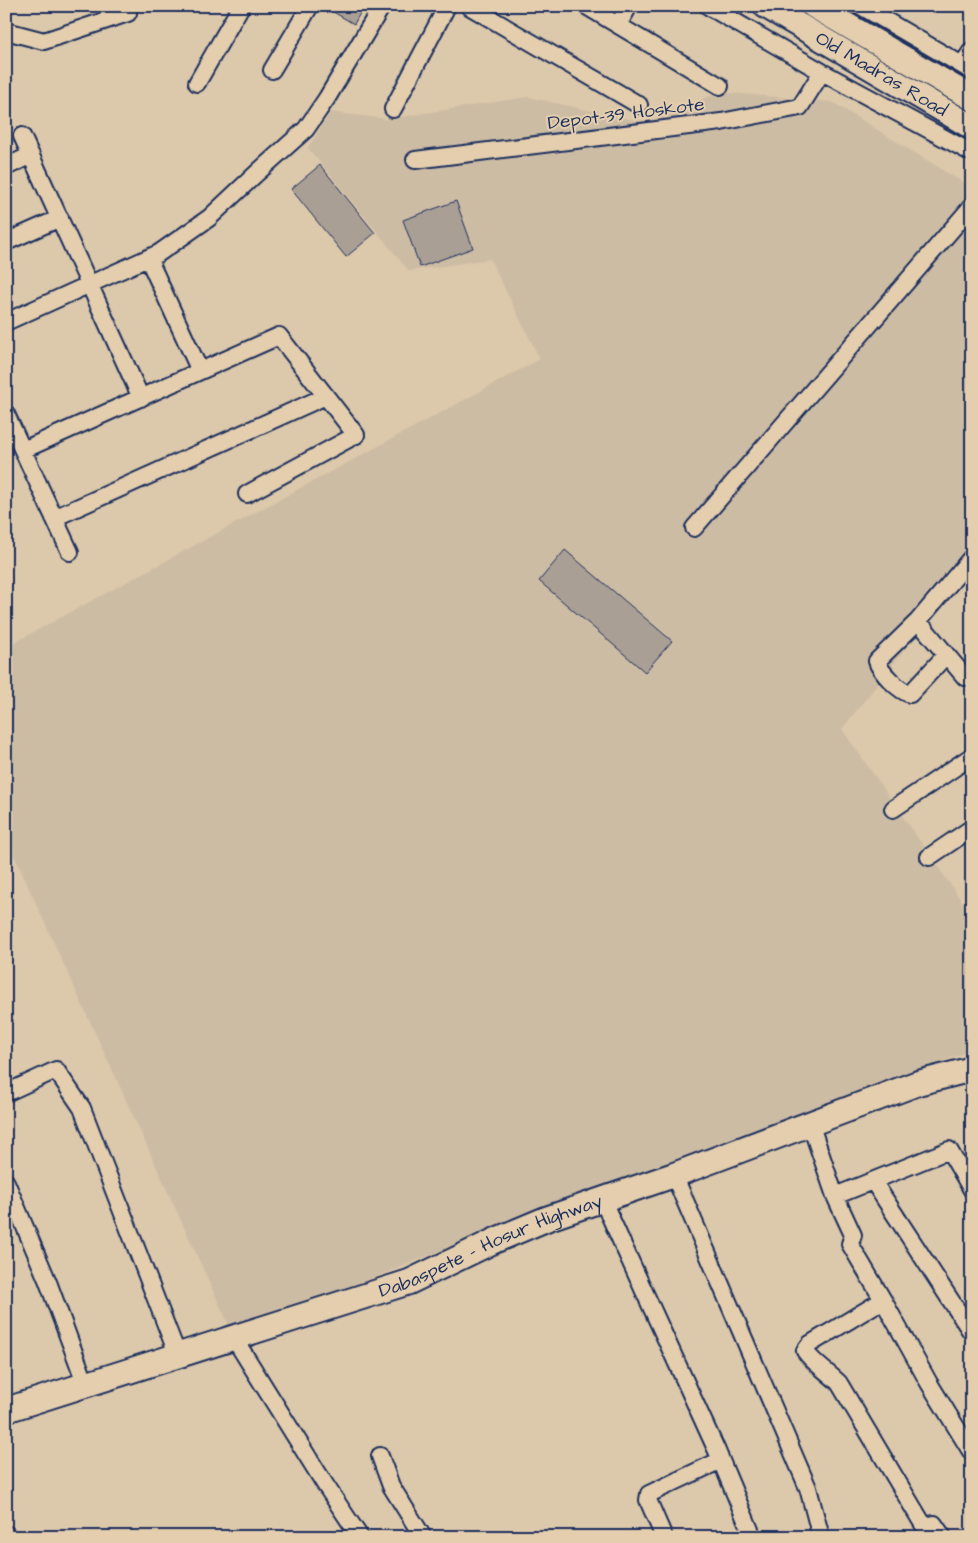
<svg xmlns="http://www.w3.org/2000/svg" width="978" height="1543" viewBox="0 0 978 1543" font-family="'Architects Daughter',sans-serif">
<style>
.built{fill:#cdbca4}
.building{fill:#aa9f95;stroke:#1b2f5e}
.lines{fill:none;stroke-linecap:round;stroke-linejoin:round}
.minor-casing{stroke:#1b2f5e;stroke-width:20}
.highway-casing{stroke:#1b2f5e;stroke-width:28}
.minor{stroke:#e4cead;stroke-width:16}
.highway{stroke:#e4cead;stroke-width:24}
.labels{text-anchor:middle;dominant-baseline:central;stroke-width:4;stroke-linejoin:round;paint-order:stroke}
.street-label{font-size:19px;fill:#1b2f5e;stroke:#e4cead}
</style>
<rect width="100%" height="100%" fill="#dcc8aa"/>
<filter id="ink" filterUnits="userSpaceOnUse"><feTurbulence type="fractalNoise" baseFrequency=".02" numOctaves="2"/><feDisplacementMap in="SourceGraphic" scale="10" xChannelSelector="R" yChannelSelector="G"/><feConvolveMatrix kernelMatrix="1 2 1 2 8 2 1 2 1" color-interpolation-filters="sRGB"/></filter>
<g filter="url(#ink)">
<!-- built -->
<path class="built" d="M719 92 832 102 972 188V564L842 729 972 916V1050L633 1181 563 1202 233 1334 6 838V647L540 359 490 259 409 271 308 148 330 112 387 119 528 97 646 123Z"/>
<!-- building -->
<path class="building" d="M323 6H364L354 24Z
M320 165 375 233 346 257 291 189Z
M456 201 473 248 420 267 403 220Z
M565 550 672 641 645 672 539 581Z"/>
<g class="lines">
<!-- minor casing -->
<g class="minor-casing">
<path id="minor" d="M469 6 639 105
M586 6 720 86
M708 6 822 72 972 153
M861 6 972 71
M618 25 629 6
M6 31 44 41 128 13
M962 65 972 50
M272 70 310 6
M197 83 241 6
M393 109 447 6
M22 136 141 398
M415 160 721 122 800 107 822 72
M6 167 31 155
M6 242 60 218
M148 258 200 371
M6 322 159 253 209 218 258 172 306 129 327 98 382 6
M6 414 70 552
M23 450 279 336 356 435 247 494
M54 518 326 396
M694 528 972 206
M918 621 965 677
M946 655 910 694C899 691 880 672 877 661L918 621 972 557
M893 809 972 756
M929 857 972 828
M6 1093 56 1070 82 1108 178 1356
M810 1123 835 1196 949 1150 972 1190
M674 1175 808 1488 821 1537
M873 1181 972 1333
M6 1182 48 1282 86 1385
M835 1196 853 1235 850 1244 883 1300 810 1344 805 1351C813 1363 828 1372 839 1383L924 1526 934 1524 943 1537
M602 1199 717 1451 753 1537
M883 1300 929 1383 972 1453
M234 1338 326 1486 360 1537
M380 1456 391 1486 423 1537
M6 1534 7 1537
M664 1537 648 1500 649 1494 721 1460"/>
</g>
<!-- highway casing -->
<g class="highway-casing">
<g id="highway">
<path id="s1" d="M766 6 972 127"/>
<path d="M814 6 972 98"/>
<path id="s2" d="M6 1410 409 1282 496 1240 546 1219 674 1175 918 1083 972 1069"/>
</g>
</g>
<!-- minor -->
<use href="#minor" class="minor"/>
<!-- highway -->
<use href="#highway" class="highway"/>
</g>
</g>
<g class="labels">
<!-- street labels -->
<g class="street-label">
<text stroke="none"><textPath href="#s1" startOffset="134">Old Madras Road</textPath></text>
<text transform="translate(626 114) rotate(-7)">Depot-39 Hoskote</text>
<text stroke="none"><textPath href="#s2" startOffset="512">Dabaspete - Hosur Highway</textPath></text>
</g>
</g>
<!-- margin -->
<rect width="978" height="1543" fill="none" stroke="#e4cead" stroke-width="25"/>
<rect x="12" y="12" width="953" height="1518" fill="none" stroke="#1b2f5e" stroke-width="2" filter="url(#ink)"/>
</svg>
